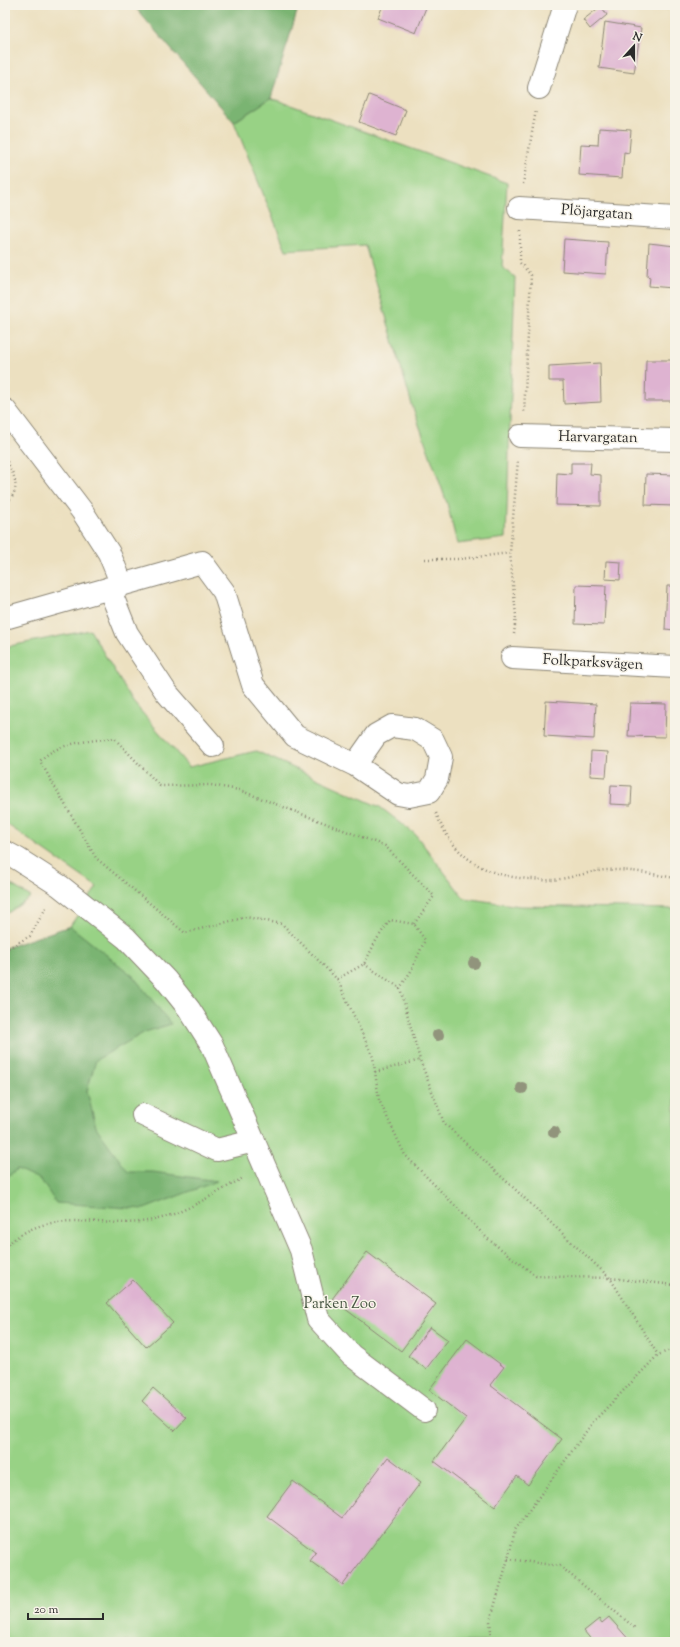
<svg xmlns="http://www.w3.org/2000/svg" width="680" height="1647" viewBox="0 0 680 1647" font-family="'Sorts Mill Goudy',serif">
<style>
.green{fill:#98d285;stroke:#627e58}
.forest{fill:#7ab472;stroke:#52704e}
.building{fill:#deb3d1}
.lines{fill:none;stroke-linecap:round;stroke-linejoin:round}
.minor-casing{stroke:#8c8676;stroke-width:24}
.path{stroke:#8c8676;stroke-width:2.5;stroke-dasharray:1 3;stroke-linecap:butt}
.minor{stroke:#fff;stroke-width:22}
.tree{fill:#91947b}
.labels{text-anchor:middle;dominant-baseline:central;stroke-width:3;stroke-linejoin:round;paint-order:stroke}
.street-label{font-size:15px;fill:#2b2b2b;stroke:#f7f3e8}
.park-label{font-size:15px;fill:#465542;stroke:#f7f3e8}
</style>
<rect width="100%" height="100%" fill="#f7f3e8"/>
<filter id="ink" filterUnits="userSpaceOnUse"><feTurbulence type="fractalNoise" baseFrequency=".025" numOctaves="2"/><feDisplacementMap in="SourceGraphic" scale="8" xChannelSelector="R" yChannelSelector="G"/><feConvolveMatrix kernelMatrix="1 2 1 2 8 2 1 2 1" color-interpolation-filters="sRGB"/></filter>
<filter id="wash" filterUnits="userSpaceOnUse"><feTurbulence type="fractalNoise" baseFrequency=".012" numOctaves="4" result="noise"/><feDisplacementMap in="SourceGraphic" scale="16" xChannelSelector="R" yChannelSelector="G"/><feGaussianBlur stdDeviation="0.9" result="paint"/><feColorMatrix in="noise" values="0 0 0 0 0 0 0 0 0 0 0 0 0 0 0 0 0 1.4 0 .05"/><feComposite in="paint" operator="in"/></filter>
<g filter="url(#wash)">
<rect width="100%" height="100%" fill="#ece0c0"/>
<!-- green -->
<path class="green" d="M271 98 507 183 502 267 515 277 506 538 457 544 447 503 412 405 365 245 286 250 234 122Z
M90 630 133 702 189 767 256 751 380 807 415 834 464 898 520 906 675 909V1642H5V965L70 926 97 887 5 823V647Z
M5 881 31 897 5 915Z"/>
<!-- forest -->
<path class="forest" d="M133 5H299L271 98 234 122Z
M70 926 133 976 171 1024 145 1032 96 1060 87 1091 96 1127 128 1172H153L217 1181 144 1209 56 1203 41 1180 17 1169 5 1179V948Z"/>
<g id="blocks">
<!-- building -->
<path class="building" d="M383 5H427L416 33 378 18Z
M601 6 607 15 590 29 583 20Z
M605 22 641 28 634 73 599 68Z
M369 95 406 110 396 136 359 122Z
M599 128 631 130 629 153 624 152 622 178 579 175 581 144 598 145Z
M564 239 608 242 606 274 562 271Z
M649 243 675 246V278L673 288 649 286 650 277 647 276Z
M646 360H675V401H645Z
M600 363 601 402 564 404 563 381H549V366Z
M571 463H591L590 474 601 475V506L556 505 557 473 571 474Z
M646 474 675 475V506L645 505Z
M606 561 621 562 620 580 605 579Z
M576 585 606 586 604 625 575 624Z
M667 586H675V630L665 629Z
M546 701 596 704 594 739 544 736Z
M630 703 666 704 665 737 628 736Z
M591 751 608 752 606 777 590 776Z
M611 785 632 786 631 805 610 804Z
M367 1252 436 1304 401 1351 332 1299Z
M133 1280 173 1323 146 1347 107 1303Z
M430 1327 448 1340 426 1369 408 1356Z
M467 1339 504 1367 490 1385 562 1439 528 1485 517 1476 495 1507 434 1461 466 1418 429 1390Z
M153 1388 187 1418 175 1431 142 1401Z
M388 1457 421 1482 343 1585 310 1561 316 1553 267 1516 293 1481 342 1518Z
M609 1617 631 1642H593L584 1631 599 1619 602 1623Z"/>
</g>
</g>
<g filter="url(#ink)">
<use href="#blocks" fill-opacity="0" stroke="#8c8676" stroke-width="1"/>
<g class="lines">
<!-- minor casing -->
<g class="minor-casing">
<path id="minor" d="M539 88 565 5
M519 208 675 218
M5 410 82 511 109 553 122 585
M520 436 675 440
M109 588 127 633 166 692 213 746
M5 618 202 562 224 592 253 685 295 736 355 765 398 794 409 796 429 792 437 779 441 757 433 740 415 729 392 726 376 735 355 765
M512 658 675 667
M5 852 18 859 60 886 126 938 166 980 189 1009 212 1045 301 1250 318 1319 351 1355 424 1410
M143 1115 217 1150 254 1141"/>
</g>
<!-- path -->
<path class="path" d="M644 5 675 10
M523 184 536 110
M520 231V263L531 275 524 413
M5 458C14 475 23 489 5 504
M425 559H460L510 553
M514 634 516 616 510 553 518 460
M436 813C453 857 484 876 530 879 537 879 544 881 551 880 569 879 587 872 605 870 629 869 652 874 675 878
M414 924 434 896 385 846 239 790 211 785 160 786 114 738C90 741 57 742 40 761L96 858 185 933 246 917 282 924 337 979 373 1057 379 1100 405 1155 488 1239 536 1276 610 1278 675 1285
M5 950 30 936 47 906
M364 964 400 988
M337 979 364 964 377 939 390 920 414 924 425 940 411 971 400 988 420 1060 444 1123 610 1278 658 1355
M375 1072 420 1060
M5 1247C51 1203 99 1231 153 1220 182 1215 217 1192 243 1178
M508 1559 560 1566 635 1628
M492 1642 490 1621 508 1559 515 1530 593 1422 658 1355 675 1348"/>
<!-- minor -->
<use href="#minor" class="minor"/>
</g>
<!-- trees -->
<g class="tree">
<circle cx="474" cy="963" r="6"/>
<circle cx="438" cy="1035" r="6"/>
<circle cx="522" cy="1088" r="6"/>
<circle cx="554" cy="1132" r="6"/>
</g>
</g>
<g class="labels">
<!-- street labels -->
<g class="street-label">
<text transform="translate(597 213) rotate(4)">Plöjargatan</text>
<text transform="translate(598 438) rotate(1)">Harvargatan</text>
<text transform="translate(593 663) rotate(3)">Folkparksvägen</text>
</g>
<!-- park labels -->
<g class="park-label">
<text x="340" y="1304">Parken Zoo</text>
</g>
</g>
<!-- margin -->
<rect width="680" height="1647" fill="none" stroke="#f7f3e8" stroke-width="20"/>
<!-- north arrow -->
<g transform="translate(634 46) rotate(21)" stroke="#f7f3e8" stroke-width="3" paint-order="stroke">
<path d="M0-3L7 15L0 10L-7 15Z" fill="#2b2b2b"/>
<text y="-6" font-size="11" font-weight="bold" text-anchor="middle" fill="#2b2b2b">N</text>
</g>
<!-- scale -->
<path d="M28 1613v6h75v-6" fill="none" stroke="#2b2b2b" stroke-width="2"/>
<text x="34" y="1613" font-size="12" fill="#2b2b2b" stroke="#f7f3e8" stroke-width="3" paint-order="stroke">20 m</text>
</svg>
